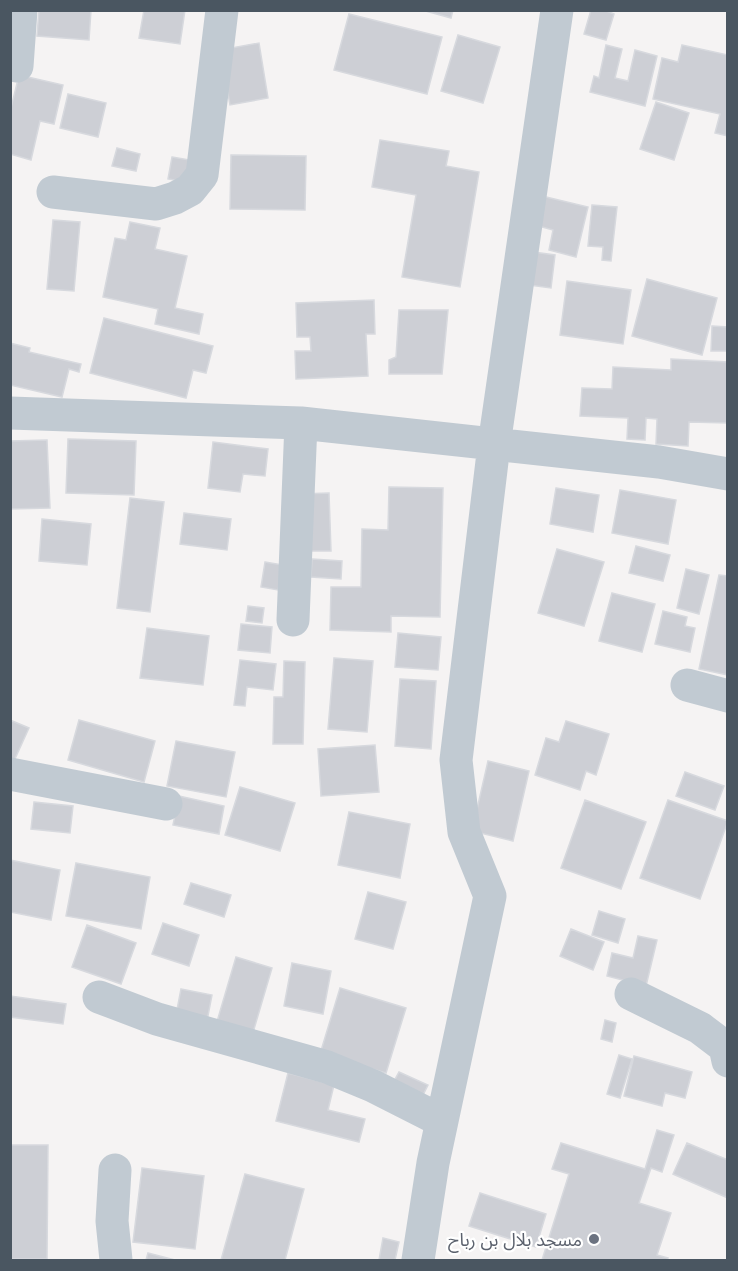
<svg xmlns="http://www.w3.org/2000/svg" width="738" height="1271" viewBox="0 0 738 1271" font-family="Poppins,'Noto Sans Arabic',sans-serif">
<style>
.building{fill:#cdcfd5;stroke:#d7d9de;stroke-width:1.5}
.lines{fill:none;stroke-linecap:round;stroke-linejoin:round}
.minor{stroke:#c1cad2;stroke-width:33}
.worship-dot{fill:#6b7280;stroke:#fff;stroke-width:2}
.labels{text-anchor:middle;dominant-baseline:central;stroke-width:4.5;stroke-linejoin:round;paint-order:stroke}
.worship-label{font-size:18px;fill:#5b616d;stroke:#fff;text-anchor:end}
</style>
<rect width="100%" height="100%" fill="#f5f3f3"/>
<!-- building -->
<path class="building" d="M39 10H91L89 40 37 36Z
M144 10H185L180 44 139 38Z
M422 10H453L451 18Z
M591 10H604L614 14 606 40 584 34Z
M349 14 442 37 427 94 334 70Z
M458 35 500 47 483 103 441 91Z
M259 43 268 98 230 105 220 50Z
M606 45 622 49 615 78 628 81 635 50 657 56 645 106 590 92 594 76 599 78Z
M682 45 728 55V136L715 133 720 114 653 99 662 58 678 62Z
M19 75 63 85 54 124 40 121 31 160 10 154V112Z
M68 94 106 103 98 137 60 128Z
M656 102 689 113 674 160 640 149Z
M380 140 449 151 446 166 479 172 460 287 402 277 416 195 372 187Z
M117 148 140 154 136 171 112 166Z
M231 155 306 156 305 210 230 209Z
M172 157 190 160 187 182 168 179Z
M542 196 588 207 576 257 549 250 553 230 535 225Z
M592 205 617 207 611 261 602 260 603 247 588 246Z
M53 220 80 222 74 291 47 289Z
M130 222 160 228 155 249 187 256 175 308 203 314 199 334 155 324 158 309 103 297 115 238 126 240Z
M526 251 555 255 551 288 522 284Z
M647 279 717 298 702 355 632 336Z
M567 281 631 290 623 344 560 335Z
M374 300 375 334H366L368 376 296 379 295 351H311L310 337H297L296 303Z
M399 310H448L442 374H389V360L396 357Z
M104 318 213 346 206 373 193 370 186 398 90 373Z
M712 326 728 327 727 351H711Z
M10 343 30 348 29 352 81 364 79 372 69 369 62 397 10 385Z
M671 359 728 362V423L689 422 688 446 656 444 657 419 646 418 645 440 627 439 628 418 580 416 582 388 612 389 613 367 671 370Z
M68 439 136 441 134 495 66 493Z
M47 440 50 508 10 509V441Z
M213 442 268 449 265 476 243 474 240 492 208 488Z
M389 487 443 488 440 617 391 616V632L330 630 331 587H361L362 529 388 530Z
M556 488 599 495 593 532 550 524Z
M620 490 676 500 668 544 612 533Z
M329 493 331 551H302L300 494Z
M130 498 164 502 150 612 117 608Z
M184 513 231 519 227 550 180 544Z
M42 519 91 524 87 565 39 561Z
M636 546 670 555 663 581 629 573Z
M557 549 604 562 584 626 538 613Z
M312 559 342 561 341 579 311 577Z
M265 562 283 565 278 590 261 587Z
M686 569 709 575 699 614 677 608Z
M719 575 728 576V675L699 669Z
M612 593 655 604 642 652 599 641Z
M248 606 264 608 262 623 246 621Z
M663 611 687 617 685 626 695 628 690 652 655 644Z
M241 624 272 627 270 653 238 650Z
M147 628 209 636 203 685 140 678Z
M398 633 441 637 438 670 395 667Z
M334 658 373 661 367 732 328 729Z
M240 660 276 664 273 690 247 687 245 706 234 705Z
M284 661 305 662 303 744H273L274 697H283Z
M400 679 436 681 431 749 395 746Z
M10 720 29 728 14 761 10 759Z
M79 720 155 741 144 782 68 760Z
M566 721 609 734 596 775 586 771 580 790 535 775 546 738 559 742Z
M176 741 235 752 226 797 167 786Z
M375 745 379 792 321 796 318 749Z
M488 761 529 771 513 841 472 831Z
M685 772 724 786 715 810 676 796Z
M240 787 295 803 280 851 225 835Z
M179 796 224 806 219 834 173 825Z
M585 800 646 822 621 889 561 868Z
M668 800 728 821 700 899 640 878Z
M34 802 73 806 70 833 31 829Z
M349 812 410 824 400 878 338 865Z
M10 860 60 870 51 920 10 912Z
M76 863 150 877 141 929 66 916Z
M191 883 231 895 224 917 184 904Z
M368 892 406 902 393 949 355 939Z
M599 911 625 919 618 943 592 935Z
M163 923 199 935 189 966 152 954Z
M87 925 136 943 121 984 72 967Z
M571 929 604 942 593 970 560 956Z
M638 936 657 940 646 986 607 976 612 953 633 958Z
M236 957 272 968 252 1036 216 1025Z
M292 963 331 971 323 1014 284 1006Z
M340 988 406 1008 386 1073 320 1054Z
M181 989 212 995 206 1026 175 1020Z
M10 996 66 1004 63 1024 10 1017Z
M605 1020 616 1023 612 1042 601 1039Z
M619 1055 632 1059 620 1098 607 1094Z
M634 1056 692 1072 685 1098 665 1093 662 1106 624 1096Z
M399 1072 428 1085 422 1097 393 1083Z
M288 1073 334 1085 328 1110 365 1119 359 1142 276 1121Z
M657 1130 674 1135 662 1172 651 1168 639 1203 671 1213 657 1255 668 1258 667 1260H542L569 1174 552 1169 561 1143 645 1169Z
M687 1143 728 1160V1198L673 1174Z
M10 1145H48L47 1259H10Z
M142 1168 204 1176 195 1249 133 1242Z
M245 1174 304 1189 285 1260H221Z
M480 1193 546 1214 536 1247 469 1226Z
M383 1238 399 1242 395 1260H379Z
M148 1253 175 1260H146Z"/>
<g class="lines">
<!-- minor -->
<path class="minor" d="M17 66 21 10
M53 192 156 204 175 198 190 190 202 175 222 10
M10 413 301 423 659 462 728 474
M293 620 301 423
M687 685 728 696
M10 774 166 804
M631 994 700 1028 725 1047 728 1061
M99 997 157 1019 327 1067 373 1086 442 1121
M115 1170 112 1221 116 1260
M418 1260 433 1163 490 896 464 832 456 760 494 445 557 10"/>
</g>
<!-- markers -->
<circle class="worship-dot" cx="594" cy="1239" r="6"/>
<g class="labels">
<!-- worship labels -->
<g class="worship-label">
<text x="582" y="1239">مسجد بلال بن رباح</text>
</g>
</g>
<!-- border -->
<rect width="738" height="1271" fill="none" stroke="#4a5661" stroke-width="24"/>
</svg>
